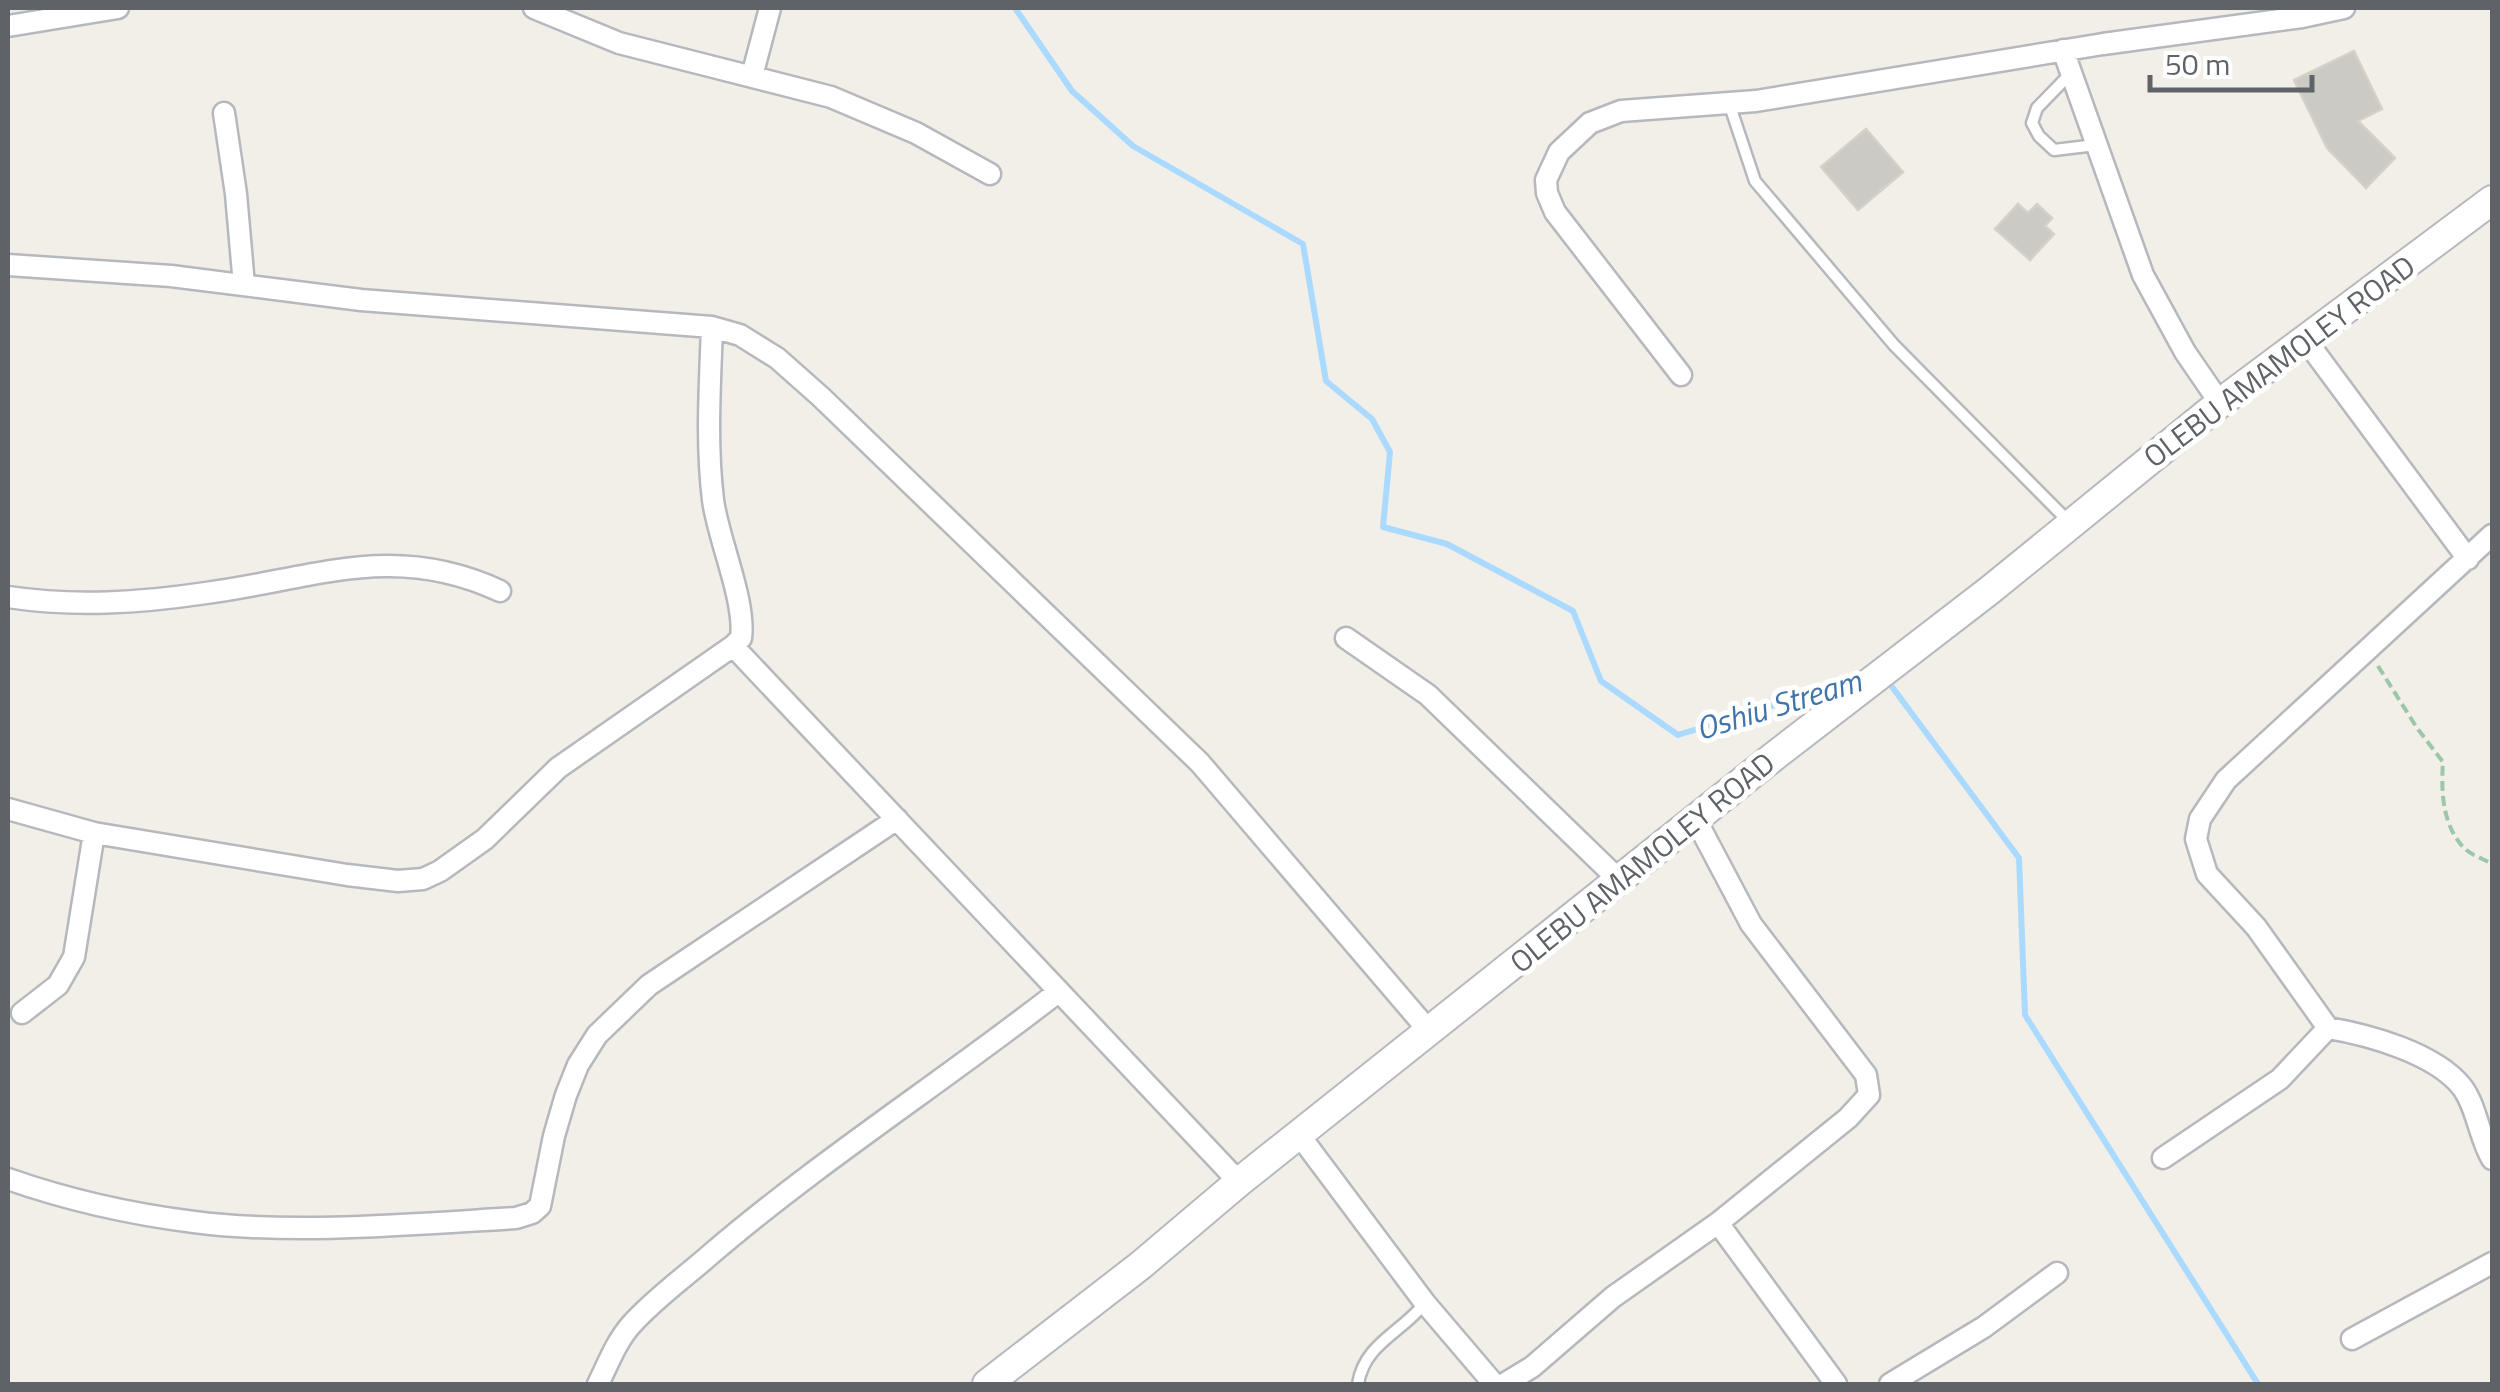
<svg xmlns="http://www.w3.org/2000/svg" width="2500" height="1392" viewBox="0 0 2500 1392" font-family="'Titillium Web',sans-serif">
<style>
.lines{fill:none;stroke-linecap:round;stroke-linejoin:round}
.stream{stroke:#aadaff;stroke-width:6}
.building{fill:#cccac5;stroke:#d6d1c6;stroke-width:2.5}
.lane-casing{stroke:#b5b8bc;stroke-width:15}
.street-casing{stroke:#b5b8bc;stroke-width:25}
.secondary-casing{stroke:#b6babf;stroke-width:32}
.path{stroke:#9cc7a9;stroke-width:4;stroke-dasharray:10 5;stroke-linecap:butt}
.lane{stroke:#fff;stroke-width:10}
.street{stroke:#fff;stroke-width:20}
.secondary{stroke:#fff;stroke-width:28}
.labels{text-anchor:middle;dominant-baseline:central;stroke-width:10;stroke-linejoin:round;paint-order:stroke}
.street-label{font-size:30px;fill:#5f6368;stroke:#fff}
.water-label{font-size:32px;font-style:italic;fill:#4174aa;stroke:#fff}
</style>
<rect width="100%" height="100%" fill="#f1efe8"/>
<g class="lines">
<!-- stream -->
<path class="stream" d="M1015 8 1072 91 1133 146 1303 244 1326 381 1372 419 1390 452 1383 527 1447 544 1573 611 1601 681 1678 735 1854 680
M1887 680 2019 858 2025 1015 2258 1384"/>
</g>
<!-- building -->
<path class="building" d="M2354 51 2382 109 2358 121 2395 158 2366 188 2327 148 2294 80Z
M1866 129 1903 172 1858 210 1821 167Z
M2018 204 2028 213 2037 204 2052 218 2045 226 2054 234 2030 260 1995 229Z"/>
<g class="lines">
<!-- lane casing -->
<g class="lane-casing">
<path id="lane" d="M2070 74 2037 108 2032 123 2039 136 2054 150 2096 145
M1729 103 1755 181 1894 345 2070 523
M1358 1384C1364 1344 1402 1332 1424 1304"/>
</g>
<!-- street casing -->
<g class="street-casing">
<path id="street" d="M534 8 619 43 831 97 916 133 990 174
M8 26 118 8
M2063 50 2143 275 2185 352 2220 403
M752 76 770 8
M224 113 236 194 244 285
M8 265 171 276 361 300 712 327 740 335 777 358 821 397 1200 763 1429 1031
M2305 339 2468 559
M1681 375 1555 212 1547 193 1546 180 1559 152 1590 123 1621 111 1756 101 2103 44 2302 17 2344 8
M2492 535 2226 780 2200 819 2196 839 2207 874 2256 927 2328 1028C2369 1035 2435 1053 2462 1087 2477 1107 2479 1137 2492 1159
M8 597C75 607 139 603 206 593 313 579 393 541 500 591
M1346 638 1428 695 1619 880
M733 646 1239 1182
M8 809 94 833 347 875 398 881 423 879 440 871 485 839 558 768 733 646 741 638C746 601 718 539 713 500 706 443 710 384 712 327
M22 1013 58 985 74 957 94 833
M1300 1136 1425 1303 1494 1384
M2163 1158 2280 1079 2328 1028
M8 1179C68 1200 130 1214 194 1222 293 1235 416 1224 516 1218L532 1213 540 1206 554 1136 566 1095 578 1065 597 1035 649 985 897 819
M1718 1223 1836 1384
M2352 1339 2492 1263
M598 1384C608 1364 616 1342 631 1325 654 1299 685 1277 711 1254 821 1160 944 1081 1058 992
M1504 1384 1532 1367 1613 1297 1718 1223 1848 1118 1869 1095 1866 1075 1751 924 1696 820
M1890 1384 1984 1327 2057 1273"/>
</g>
<!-- secondary casing -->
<g class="secondary-casing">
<path id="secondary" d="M987 1384 1141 1265 1239 1182 1777 754 1990 590 2220 403 2492 200"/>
</g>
<!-- path -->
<path class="path" d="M2378 666 2417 728 2443 762C2441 791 2442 825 2464 848 2471 855 2484 859 2492 864"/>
<!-- lane -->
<use href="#lane" class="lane"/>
<!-- street -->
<use href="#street" class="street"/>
<!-- secondary -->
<use href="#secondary" class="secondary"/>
</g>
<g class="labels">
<!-- street labels -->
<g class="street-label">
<text transform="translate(2279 361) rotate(-37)">OLEBU AMAMOLEY ROAD</text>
<text transform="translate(1642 862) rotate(-39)">OLEBU AMAMOLEY ROAD</text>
</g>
<!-- water labels -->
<g class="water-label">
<text transform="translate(1778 704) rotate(-17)">Oshiu Stream</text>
</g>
</g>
<!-- border -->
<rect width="2500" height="1392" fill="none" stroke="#5f6368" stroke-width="20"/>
<!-- scale -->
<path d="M2150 75v15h162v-15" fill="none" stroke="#5f6368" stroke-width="5"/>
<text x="2165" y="75" font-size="30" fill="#5f6368" stroke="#ffffff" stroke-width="8" paint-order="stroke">50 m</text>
</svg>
